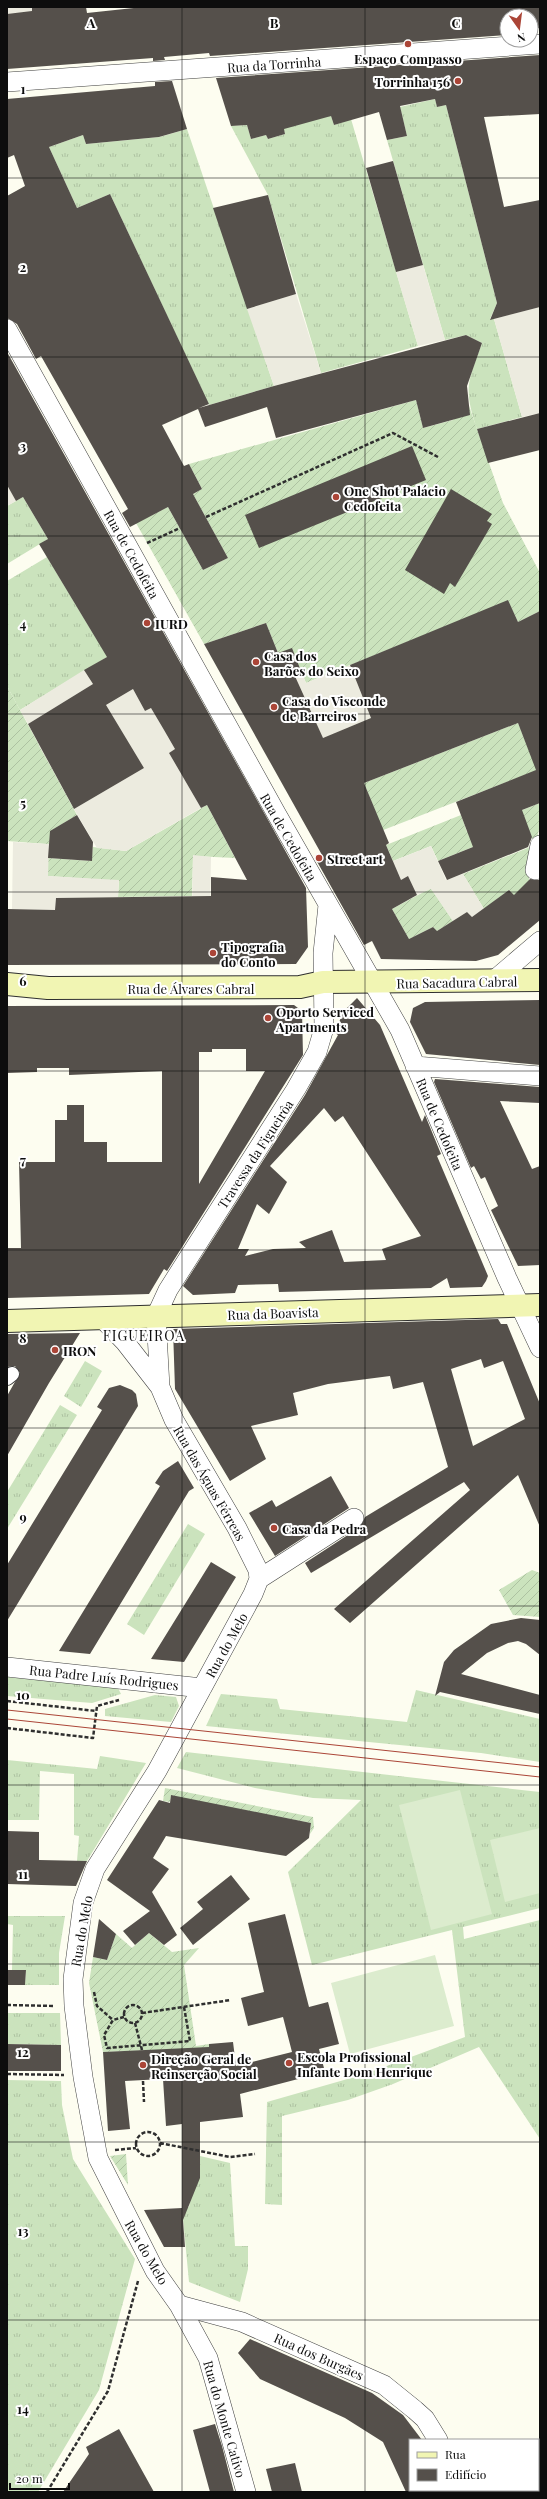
<svg xmlns="http://www.w3.org/2000/svg" width="547" height="2499" viewBox="0 0 547 2499" font-family="'Playfair Display',serif">
<style>
.grass{fill:url(#grass-tufts)}
.garden{fill:url(#garden-furrows)}
.pitch{fill:#dcecce}
.plaza{fill:#ecebdf}
.building{fill:#55504b;fill-rule:evenodd}
.lines{fill:none;stroke-linecap:round;stroke-linejoin:round}
.pedestrian-casing{stroke:#404040;stroke-width:16}
.minor-casing{stroke:#404040;stroke-width:20}
.secondary-casing{stroke:#2f2f2f;stroke-width:24}
.path{stroke:#2f2f2f;stroke-width:2.5;stroke-dasharray:4 2;stroke-linecap:butt}
.pedestrian{stroke:#fff;stroke-width:14}
.minor{stroke:#fff;stroke-width:19}
.secondary{stroke:#f1f5b3;stroke-width:22}
.tram{stroke:#ab4537;stroke-width:1}
.grid{fill:none;stroke:#0d0d0d;stroke-width:1;stroke-opacity:0.55}
.poi-dot{fill:#ab4537;stroke:#fff;stroke-width:1.5}
.labels{text-anchor:middle;dominant-baseline:central;stroke-width:4;stroke-linejoin:round;paint-order:stroke}
.poi-label{font-size:13px;font-weight:bold;fill:#0d0d0d;stroke:#fff;text-anchor:start}
.street-label{font-size:13px;fill:#0d0d0d;stroke:#fff}
.neighbourhood-label{font-size:14px;letter-spacing:1px;fill:#0d0d0d;stroke:#fff}
.grid-label{font-size:13px;text-anchor:middle;font-weight:bold;fill:#0d0d0d;stroke:#fff;stroke-width:4;stroke-linejoin:round;paint-order:stroke}
</style>
<defs>
<pattern id="grass-tufts" width="24" height="20" patternUnits="userSpaceOnUse"><rect width="24" height="20" fill="#cbe3bd"/><path d="M3 7l-1-3M5 7V3M7 7l1-3M15 17l-1-3M17 17v-4M19 17l1-3" fill="none" stroke="#adc2a1"/></pattern>
<pattern id="garden-furrows" width="10" height="10" patternUnits="userSpaceOnUse"><rect width="10" height="10" fill="#cbe3bd"/><path d="M-1 1l2-2M0 10L10 0M9 11l2-2" fill="none" stroke="#adc2a1"/></pattern>
</defs>
<rect width="100%" height="100%" fill="#fdfdf0"/>
<!-- grass -->
<path class="grass" d="M435 99 437 107 446 105 497 303 490 319H494L522 417 477 429C463 388 468 382 482 343L466 335 445 340 387 140 407 136 400 107Z
M331 116 334 125 351 119 418 346 321 373 268 195 231 126 247 125 251 139 266 135 268 139 285 134 280 117Z
M187 129 274 386 209 405 110 194 77 208 49 147 83 135 86 144 160 137Z
M23 497 48 539 7 564V506Z
M47 557 97 640 112 654 20 710 7 686V581Z
M85 1361 102 1371 81 1407 64 1396Z
M60 1405 77 1415 7 1529V1492Z
M188 1524 205 1534 144 1635 127 1624Z
M7 1677 118 1688 121 1694 92 1703 7 1696Z
M416 1690 540 1719V1762L481 1753 206 1726 221 1694 277 1699 280 1709 407 1722Z
M155 1695 176 1697 179 1706 171 1722 105 1716V1709Z
M186 1752 540 1792V1908L463 1927 464 1939 540 1920V2139L479 2047 393 2084 348 2100 282 2116V2205L265 2204 267 2102 365 2074 465 2037 452 1930 312 1965 288 1872 361 1800 313 1798 255 1788 177 1768Z
M100 1756 146 1763 87 1861H77L79 1836 74 1835V1774L40 1771 39 1820H7V1760L97 1769Z
M7 1916H65L59 1953V1985H25L26 1970H12L13 1925 7 1924Z
M7 2013H60L61 2045 7 2044Z
M7 2080 61 2081 62 2105 73 2159 135 2259 99 2390 38 2492H7Z
M200 2156 230 2163 235 2246H248V2269L240 2302 189 2282 182 2208 189 2207Z"/>
<!-- garden -->
<path class="garden" d="M416 400 423 428 453 420 469 406 503 503 540 573V611L518 622 508 601 306 683 292 649 278 653 266 623 204 644 136 523 168 507 203 570 228 558 193 494 202 489 189 464Z
M7 686 77 815 52 830 59 845 7 841Z
M518 723 530 753 540 769 373 834 377 815 364 783Z
M540 803V826L529 869V888L517 899 509 890 484 909 463 874 535 845 527 825 438 861 431 846 393 861 386 845 461 815 467 832Z
M207 805 235 858 193 856 192 896 118 897 119 881 47 876 48 858 91 861 93 847 126 851Z
M431 888 453 921 437 931 433 927 409 939 392 909Z
M532 1570 540 1573V1617L513 1615 499 1590Z
M165 1788 313 1817 314 1828 310 1834 311 1823 171 1796 170 1802 163 1801Z
M149 1933 172 1952 199 1948 184 1965 196 2046 209 2044 216 2100 182 2049 103 2052 89 1983 93 1957 107 1960 116 1934 132 1948Z
M126 2154 128 2185 110 2156Z"/>
<!-- pitch -->
<path class="pitch" d="M460 1790 492 1914 431 1930 399 1805Z
M540 1828V1893L505 1902 490 1840Z
M435 1955 454 2026 350 2054 331 1983Z"/>
<!-- plaza -->
<path class="plaza" d="M7 7H32V12L7 14Z
M423 265 445 340 418 346 396 272Z
M296 294 321 373 274 386 247 309Z
M540 307V413L522 417 494 319Z
M7 485 16 501 7 506Z
M350 665 371 718 269 761 258 741 313 715 294 674 301 671 306 683Z
M84 670 93 684 28 724 20 710Z
M133 689 145 711 151 708 175 749 169 753 201 808 126 851 97 848 74 809 144 768 119 727 52 768 39 746Z
M13 842 49 844 48 876 119 880 118 897H129L56 898 55 910 12 909Z
M431 846 446 880 463 874 484 909 473 918 467 912 453 921 431 889 417 895 408 877 369 896 358 875Z
M193 855 211 857 210 914H192Z"/>
<!-- building -->
<path class="building" d="M32 7H86L87 13 143 7H540V28L531 29V16H507V35L210 56 209 53 164 57 165 60 153 61V58L7 69V14L32 11Z
M540 55V114L484 117 504 207 540 200V307L490 320 497 303 446 105 437 107 435 99 400 106 407 136 387 140 379 112 334 125 331 116 284 129 285 134 268 139 266 135 251 139 247 125 231 126 216 78Z
M172 81 187 129 159 137 86 144 83 135 49 147 77 208 110 194 209 404 199 408 274 386 466 335 482 343 467 386 470 415 423 428 416 400 276 438 267 407 205 427 198 409 162 425 184 466 189 464 202 489 193 494 228 558 203 570 168 507 130 527 122 513 128 509 41 356 36 359 17 324 7 318V196L25 186 14 155 7 158V99L155 86V82Z
M393 161 423 265 396 272 366 168Z
M268 195 296 294 247 309 213 208Z
M7 352 306 888 308 947 296 964 7 965V909L55 910 56 898 211 896V877L247 880 207 805 201 808 169 753 175 749 164 730 151 708 145 711 133 689 106 705 144 768 74 809 28 724 93 684 84 670 107 657 39 544 48 539 23 497 16 501 7 485Z
M540 413V450L488 463 477 429Z
M412 446 426 480 259 548 245 515Z
M451 489 492 514 487 521 492 524 455 587 450 583 444 594 405 570Z
M508 600 518 622 540 611V803L522 810 532 837 528 847 447 880 438 861 473 847 456 802 536 770 518 723 364 783 389 843 386 845 401 880 408 876 417 895 392 909 409 939 433 927 437 931 467 912 472 917 509 890 514 895 530 879 540 880V920L498 955 476 961 381 959 372 941 364 945 315 858 322 855 204 644 266 623 278 653 292 648 301 671 294 674 323 738 371 718 350 665Z
M77 815 93 842 92 861 48 858 50 831Z
M357 998 380 1025 422 1122 425 1115 441 1154 437 1156 488 1276 486 1281 482 1287 450 1288 447 1278 431 1288 279 1292 278 1284 238 1285 235 1293 193 1295 183 1286 305 1095 338 1035 335 1033 343 1012ZM324 1108 335 1122 343 1116 421 1236 382 1249 386 1260 344 1262 332 1230 299 1242 306 1248 273 1249 245 1256 249 1249H238L257 1204 269 1214 287 1182 270 1166Z
M540 1000V1065L426 1054 410 1022 413 1008 425 1002Z
M294 1005 302 1011 303 1055 167 1271 164 1269 149 1294 7 1298V1248H21L19 1162H55V1120H67V1105H84V1142H107V1162H162V1071L69 1075V1068H37V1072L7 1073V1006ZM212 1049H246V1071H265L199 1184V1052H212Z
M435 1079 540 1087V1103L500 1101 532 1169 540 1166V1265L518 1266 491 1210 498 1206 485 1177 481 1179 474 1166 471 1168 434 1082Z
M498 1319 501 1324H507L540 1404V1527L518 1475 350 1623 334 1609 470 1490 464 1482 311 1573 305 1563 360 1527 365 1517 448 1467 423 1382 393 1389 390 1376 328 1384 293 1393 298 1415 251 1426 266 1459 230 1481 175 1389 173 1329ZM481 1359 484 1368 503 1361 525 1419 473 1446 451 1369Z
M80 1333 49 1383 7 1456V1396L20 1373 15 1366 7 1367V1334Z
M120 1385 132 1390 136 1394 138 1406 7 1621V1565L102 1410 97 1407 109 1388Z
M178 1461 194 1488 189 1491 90 1654 59 1651 160 1486 155 1483 163 1471Z
M331 1476 349 1508 275 1556 249 1513 272 1500 276 1507Z
M211 1562 236 1577 184 1662 151 1659Z
M521 1618 540 1620V1655L526 1644 518 1641 508 1643 487 1653 461 1674 540 1695V1714L440 1692 435 1696 444 1662 454 1650 491 1624Z
M171 1795 311 1823 309 1838 286 1856 166 1836 153 1858 169 1869 152 1892 177 1935 164 1945 149 1933 135 1945 123 1931 150 1911 107 1880 159 1800 170 1803Z
M7 1831 39 1832V1860L87 1861 76 1886 7 1884Z
M231 1875 250 1899 193 1945 180 1928 203 1909 197 1902Z
M285 1914 309 2007 328 2002 339 2044 319 2049 325 2072 240 2094 243 2117 200 2122V2178L183 2220 185 2247H164L144 2210 182 2208V2124L166 2126 163 2079 125 2081 130 2129 108 2131 103 2052 209 2047V2044L233 2042 236 2066 292 2052 283 2017 248 2026 241 1998 264 1992 248 1923Z
M99 1919 116 1934 107 1960 93 1957Z
M7 1970H26L25 1985H7Z
M7 2044 61 2045V2071H7Z
M250 2339 372 2393 403 2415 422 2440H410V2492H406L383 2442 345 2418 260 2379 238 2353Z
M215 2424 222 2446 234 2492H210L193 2430Z
M119 2429 154 2492H63L89 2454 86 2447Z
M295 2463 302 2492H272L266 2469Z"/>
<g class="lines">
<!-- pedestrian casing -->
<g class="pedestrian-casing">
<path id="pedestrian" d="M7 1378 12 1374"/>
</g>
<!-- minor casing -->
<g class="minor-casing">
<path id="minor" d="M7 82 540 44
M7 329 276 813 400 1030 507 1278 540 1348
M535 870 540 845
M493 981 540 941
M415 1066 540 1076
M102 1318 125 1342 160 1387 174 1420 237 1528 258 1570 259 1579 253 1594 208 1677 157 1771 95 1869 83 1903 73 1979 74 2006 83 2077 98 2158 155 2271 179 2305 208 2358 246 2492
M160 1387 156 1316 168 1290 296 1089 317 1052 324 1028 323 953 328 905
M259 1579 354 1518
M7 1667 202 1688
M179 2305 242 2322 384 2385 415 2410 425 2419 438 2440
M459 2490 460 2492"/>
</g>
<!-- secondary casing -->
<g class="secondary-casing">
<path id="secondary" d="M7 984 48 988 300 987 323 982 540 980
M7 1321 540 1305"/>
</g>
<!-- path -->
<path class="path" d="M206 517 393 433 438 457
M147 543 180 528
M7 1701 96 1711
M7 1728 93 1738 97 1706 119 1700
M94 1992 97 2006 113 2020
M7 2005 55 2006
M124 2014a9 9 0 1 1 18 0a9 9 0 1 1-18 0Z
M142 2013 231 2000
M124 2017 113 2020 104 2035 107 2048 190 2041 184 2007
M135 2023 142 2050
M7 2074 64 2075
M143 2081 144 2102
M136 2144a12 12 0 1 1 24 0a12 12 0 1 1-24 0Z
M160 2143 230 2157 255 2154
M115 2150 136 2148
M47 2492 108 2391 138 2281"/>
<!-- pedestrian -->
<use href="#pedestrian" class="pedestrian"/>
<!-- minor -->
<use href="#minor" class="minor"/>
<!-- secondary -->
<use href="#secondary" class="secondary"/>
<!-- tram -->
<path class="tram" d="M7 1710 540 1767
M7 1719 540 1777"/>
</g>
<!-- grid -->
<path class="grid" d="M182 7V2492M365 7V2492M7 178H540M7 357H540M7 536H540M7 714H540M7 892H540M7 1071H540M7 1250H540M7 1428H540M7 1606H540M7 1785H540M7 1964H540M7 2142H540M7 2320H540"/>
<!-- markers -->
<g class="poi-dot">
<circle cx="408" cy="44" r="4"/>
<circle cx="458" cy="81" r="4"/>
<circle cx="336" cy="497" r="4"/>
<circle cx="147" cy="623" r="4"/>
<circle cx="256" cy="662" r="4"/>
<circle cx="274" cy="707" r="4"/>
<circle cx="319" cy="858" r="4"/>
<circle cx="213" cy="953" r="4"/>
<circle cx="268" cy="1018" r="4"/>
<circle cx="55" cy="1350" r="4"/>
<circle cx="274" cy="1528" r="4"/>
<circle cx="289" cy="2063" r="4"/>
<circle cx="143" cy="2065" r="4"/>
</g>
<g class="labels">
<!-- poi labels -->
<g class="poi-label">
<text x="408" y="58" text-anchor="middle">Espaço Compasso</text>
<text x="450" y="81" text-anchor="end">Torrinha 156</text>
<text x="344" y="490">One Shot Palácio<tspan x="344" dy="15">Cedofeita</tspan></text>
<text x="155" y="623">IURD</text>
<text x="264" y="655">Casa dos<tspan x="264" dy="15">Barões do Seixo</tspan></text>
<text x="282" y="700">Casa do Visconde<tspan x="282" dy="15">de Barreiros</tspan></text>
<text x="327" y="858">Street art</text>
<text x="221" y="946">Tipografia<tspan x="221" dy="15">do Conto</tspan></text>
<text x="276" y="1011">Oporto Serviced<tspan x="276" dy="15">Apartments</tspan></text>
<text x="63" y="1350">IRON</text>
<text x="282" y="1528">Casa da Pedra</text>
<text x="297" y="2056">Escola Profissional<tspan x="297" dy="15">Infante Dom Henrique</tspan></text>
<text x="151" y="2058">Direção Geral de<tspan x="151" dy="15">Reinserção Social</tspan></text>
</g>
<!-- street labels -->
<g class="street-label">
<text transform="translate(274 64) rotate(-4)">Rua da Torrinha</text>
<text transform="translate(132 554) rotate(61)">Rua de Cedofeita</text>
<text transform="translate(289 837) rotate(60)">Rua de Cedofeita</text>
<text transform="translate(457 982) rotate(-1)">Rua Sacadura Cabral</text>
<text x="191" y="988">Rua de Álvares Cabral</text>
<text transform="translate(440 1124) rotate(67)">Rua de Cedofeita</text>
<text transform="translate(255 1154) rotate(-57)">Travessa da Figueirôa</text>
<text transform="translate(273 1313) rotate(-2)">Rua da Boavista</text>
<text transform="translate(210 1483) rotate(60)">Rua das Águas Férreas</text>
<text transform="translate(226 1645) rotate(-61)">Rua do Melo</text>
<text transform="translate(104 1677) rotate(6)">Rua Padre Luís Rodrigues</text>
<text transform="translate(81 1931) rotate(-80)">Rua do Melo</text>
<text transform="translate(147 2252) rotate(60)">Rua do Melo</text>
<text transform="translate(319 2356) rotate(24)">Rua dos Burgães</text>
<text transform="translate(225 2419) rotate(74)">Rua do Monte Cativo</text>
</g>
<!-- neighbourhood labels -->
<g class="neighbourhood-label">
<text x="144" y="1335">FIGUEIROA</text>
</g>
</g>
<g class="grid-label">
<text x="91" y="28">A</text>
<text x="274" y="28">B</text>
<text x="456" y="28">C</text>
<text x="23" y="94">1</text>
<text x="23" y="272">2</text>
<text x="23" y="451">3</text>
<text x="23" y="629">4</text>
<text x="23" y="808">5</text>
<text x="23" y="986">6</text>
<text x="23" y="1165">7</text>
<text x="23" y="1343">8</text>
<text x="23" y="1522">9</text>
<text x="23" y="1700">10</text>
<text x="23" y="1879">11</text>
<text x="23" y="2057">12</text>
<text x="23" y="2236">13</text>
<text x="23" y="2414">14</text>
</g>
<!-- border -->
<rect width="547" height="2499" fill="none" stroke="#0d0d0d" stroke-width="16"/>
<!-- legend -->
<rect x="409" y="2439" width="130" height="52" fill="#ffffff" stroke="#9e9e9e"/>
<rect x="417" y="2452" width="20" height="6" fill="#f1f5b3" stroke="#9e9e9e"/>
<text x="445" y="2459" font-size="12" fill="#0d0d0d">Rua</text>
<rect x="417" y="2469" width="20" height="12" fill="#55504b" stroke="#9e9e9e"/>
<text x="445" y="2479" font-size="12" fill="#0d0d0d">Edifício</text>
<!-- north arrow -->
<g transform="translate(519 28) rotate(166)"><circle r="19" fill="#ffffff" stroke="#9e9e9e"/>
<path d="M0-3L7 15L0 10L-7 15Z" fill="#ab4537"/>
<text y="-6" font-size="11" font-weight="bold" text-anchor="middle" fill="#0d0d0d">N</text>
</g>
<!-- scale -->
<path d="M10 2483v6h59v-6" fill="none" stroke="#0d0d0d" stroke-width="2"/>
<text x="16" y="2483" font-size="12" fill="#0d0d0d" stroke="#ffffff" stroke-width="3" paint-order="stroke">20 m</text>
</svg>
